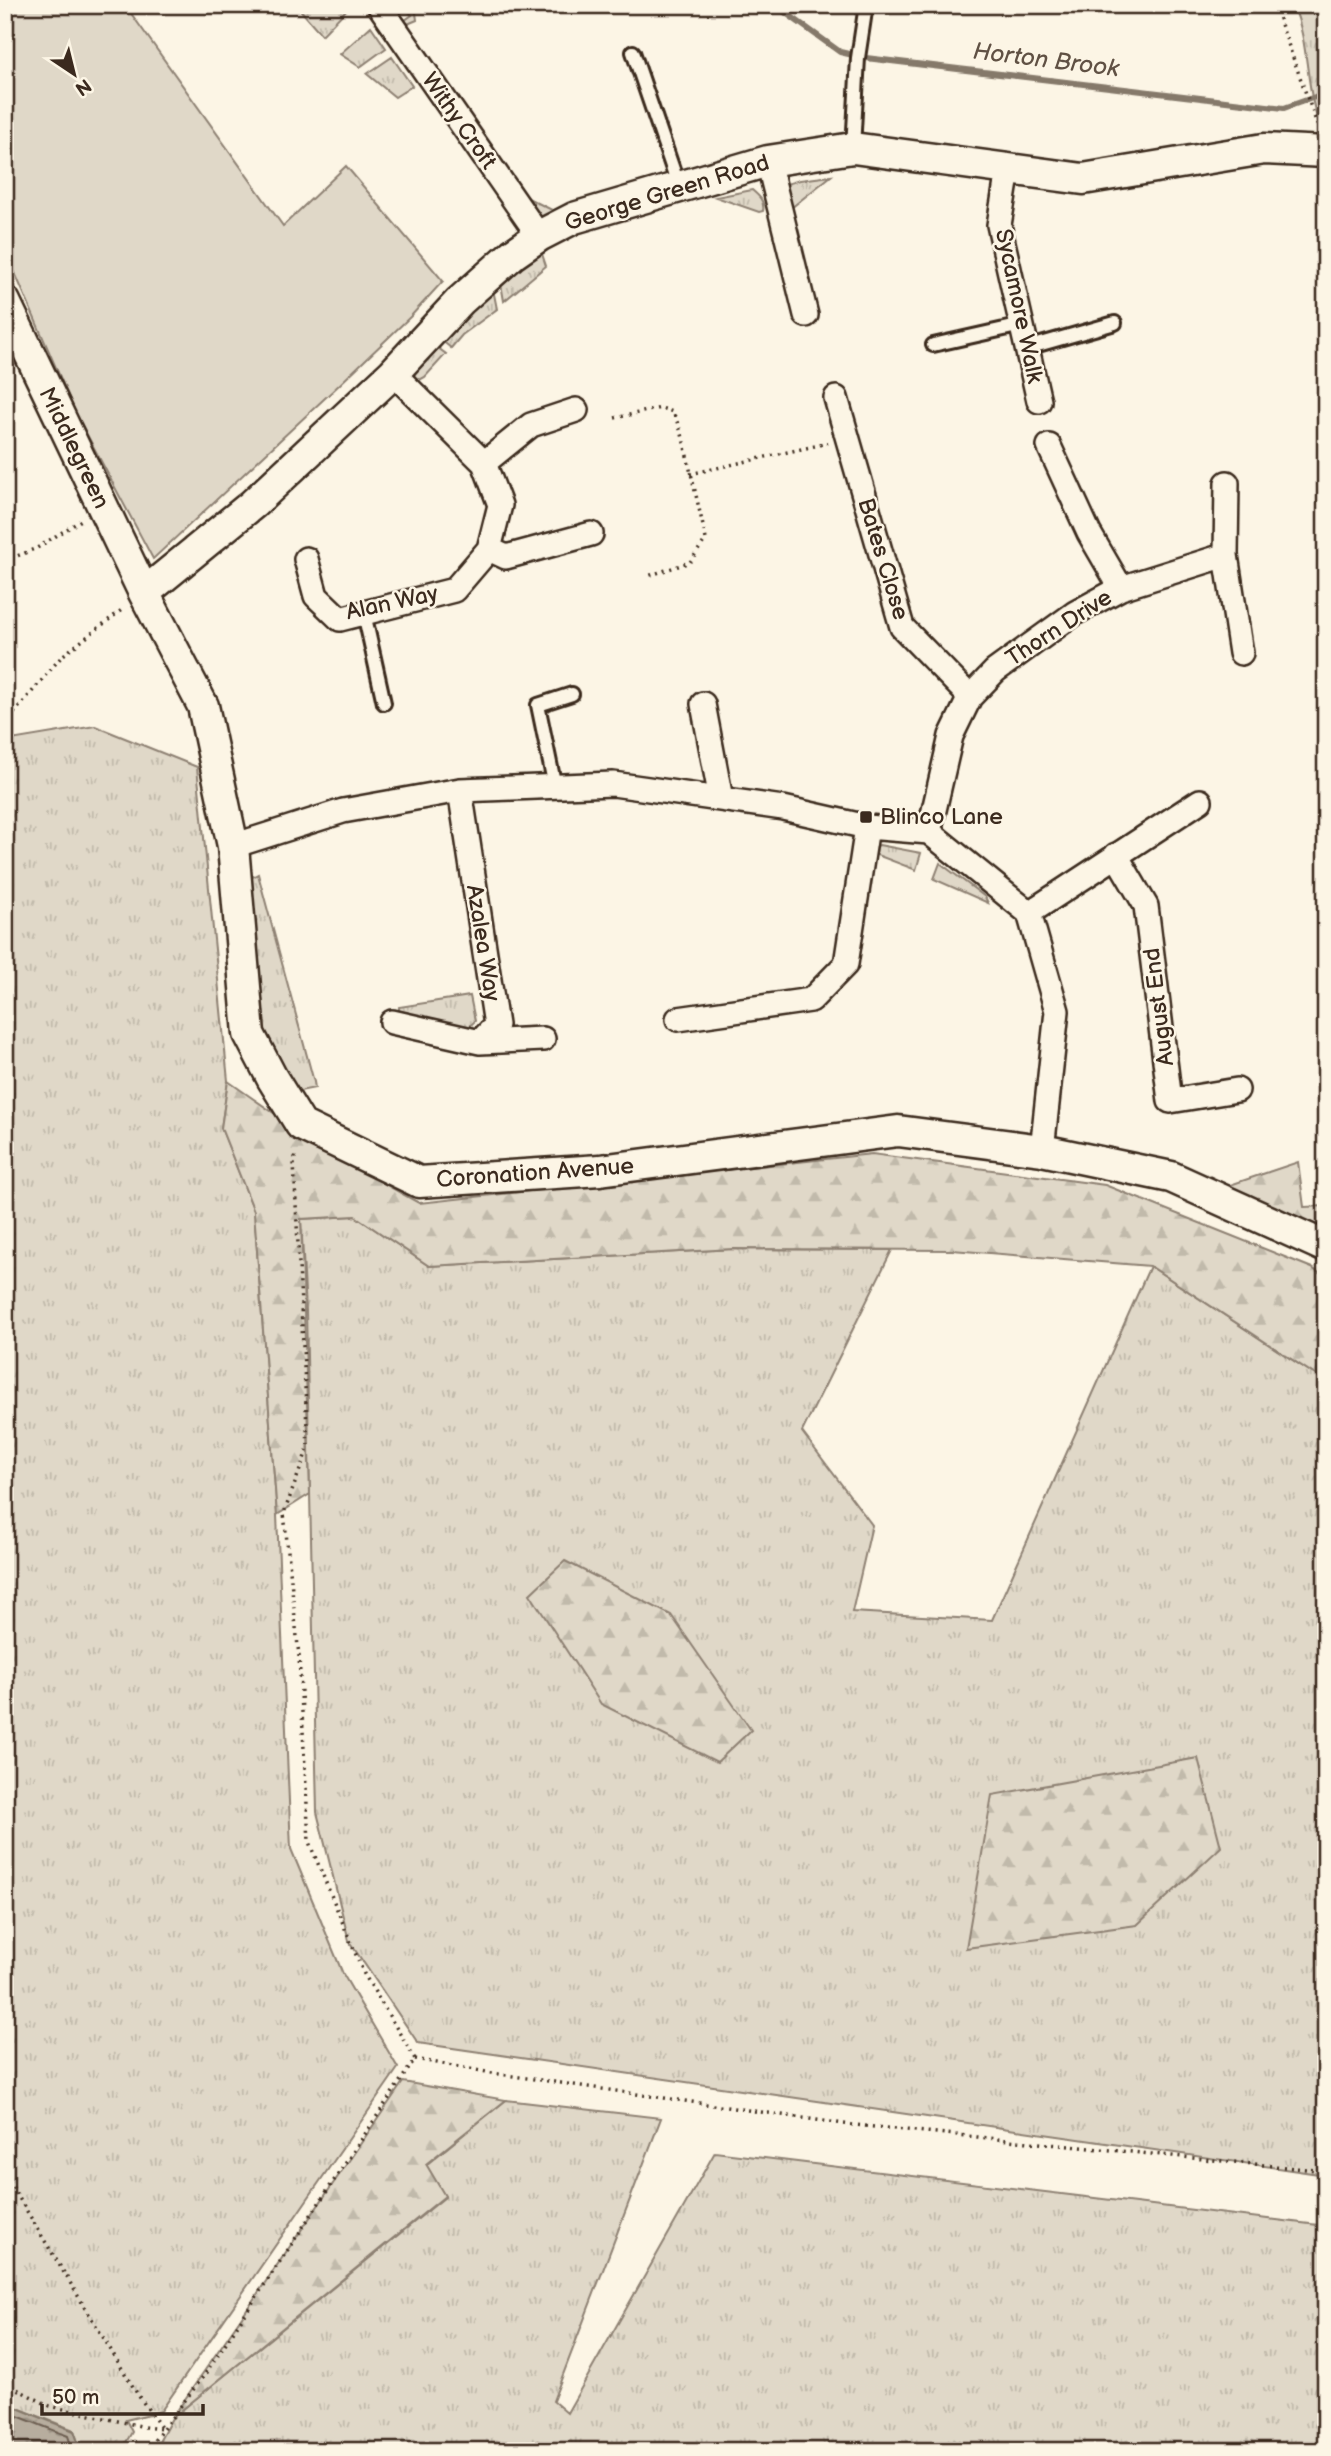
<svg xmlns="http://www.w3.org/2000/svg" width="1331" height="2456" viewBox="0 0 1331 2456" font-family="'Balsamiq Sans',sans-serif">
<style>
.grass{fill:url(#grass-tufts);stroke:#8e8173;stroke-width:2}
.forest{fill:url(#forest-firs);stroke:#8e8173;stroke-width:2}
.park{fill:#e0d8c8;stroke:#8e8173;stroke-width:2}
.water{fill:url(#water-ripples);stroke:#85796b;stroke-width:2}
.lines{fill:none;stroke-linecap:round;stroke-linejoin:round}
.shore{stroke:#6d5e51;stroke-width:2}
.stream{stroke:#85796b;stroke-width:6}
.service-casing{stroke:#3b2a1e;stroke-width:18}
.minor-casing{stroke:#3b2a1e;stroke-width:28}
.tertiary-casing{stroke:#3b2a1e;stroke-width:35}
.path{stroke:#3b2a1e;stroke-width:3.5;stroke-dasharray:2 5;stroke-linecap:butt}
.service{stroke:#fcf5e5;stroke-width:12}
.minor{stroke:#fcf5e5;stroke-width:23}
.tertiary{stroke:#fcf5e5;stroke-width:30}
.poi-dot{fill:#3b2a1e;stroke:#fcf5e5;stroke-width:2.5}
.labels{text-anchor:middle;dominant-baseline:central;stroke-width:5;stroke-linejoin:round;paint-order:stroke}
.street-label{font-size:23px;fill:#3b2a1e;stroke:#fcf5e5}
.poi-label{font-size:23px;fill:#3b2a1e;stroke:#fcf5e5;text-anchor:start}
.water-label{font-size:24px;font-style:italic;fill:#605144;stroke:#fcf5e5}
</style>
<defs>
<pattern id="grass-tufts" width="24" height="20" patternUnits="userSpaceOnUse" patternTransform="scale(1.75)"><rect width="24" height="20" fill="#e0d8c8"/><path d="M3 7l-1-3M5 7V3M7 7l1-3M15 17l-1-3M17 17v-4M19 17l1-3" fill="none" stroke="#c1baab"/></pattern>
<pattern id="forest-firs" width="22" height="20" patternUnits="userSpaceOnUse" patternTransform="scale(1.75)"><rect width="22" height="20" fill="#e0d8c8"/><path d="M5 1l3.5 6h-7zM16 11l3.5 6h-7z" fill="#c1baab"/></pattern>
<pattern id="water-ripples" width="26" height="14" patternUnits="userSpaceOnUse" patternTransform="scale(1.75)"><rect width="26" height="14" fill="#b7ad9e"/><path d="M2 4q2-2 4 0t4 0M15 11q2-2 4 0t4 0" fill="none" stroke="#968d80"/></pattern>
</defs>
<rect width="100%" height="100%" fill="#fcf5e5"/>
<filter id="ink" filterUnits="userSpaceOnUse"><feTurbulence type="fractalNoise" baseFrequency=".0143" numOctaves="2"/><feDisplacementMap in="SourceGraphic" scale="14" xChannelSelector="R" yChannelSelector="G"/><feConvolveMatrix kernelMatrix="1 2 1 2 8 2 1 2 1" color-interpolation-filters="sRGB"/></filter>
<g filter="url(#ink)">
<!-- grass -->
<path class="grass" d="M296 5H333L335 8 340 5H351L322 35Z
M381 5H415L417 20 398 28V25L412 15 406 9 390 18Z
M1293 5H1326V134L1323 133C1304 93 1311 46 1293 5Z
M371 26 386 48 360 67 340 54Z
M392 57 412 86 395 97 367 74Z
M831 176 786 212 783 185 800 180Z
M512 190 558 213 544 217 524 211Z
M752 190C759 196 765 201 763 211L759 212 716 197Z
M534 252 542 254 546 266 504 301 500 278Z
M490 287 494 294 497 309 462 335 451 348 441 340Z
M430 342 446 354 425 377 414 383C413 367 421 355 430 342Z
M95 726 197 767 228 1081 221 1128 254 1211 277 1515 291 1849 343 1974 398 2068 161 2411 126 2420 132 2432 121 2451H81L74 2430 5 2403V741Z
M879 845 921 853 916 870 869 852Z
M940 863 985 897 988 903 934 879Z
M258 874 314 1082 315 1088 290 1093 269 1064 239 884Z
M470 996 475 1021 467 1029 404 1016 399 1011V1007Z
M355 1216 429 1266 733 1249 892 1250 802 1432 872 1525 852 1612 992 1620 1150 1266 1326 1382V2175L418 2043 349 1941 317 1812 306 1311 301 1219Z
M506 2100 661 2118 553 2401 567 2413 715 2152 1326 2226V2451H154L172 2418 445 2197 426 2165Z"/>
<!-- forest -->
<path class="forest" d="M228 1081C290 1125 352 1167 419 1203L872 1154 1105 1185 1312 1268 1326 1278V1382L1150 1266 952 1250 733 1249 429 1266 355 1216 301 1219 310 1494 277 1515 254 1211 221 1128Z
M1298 1162 1304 1207 1326 1206V1233L1299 1224 1264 1203 1224 1187Z
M565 1561 671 1615 751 1730 717 1762 601 1704 530 1594Z
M1198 1758 1221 1847 1137 1925 966 1948 992 1795Z
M403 2082 506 2100 426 2164 445 2196 172 2418Z"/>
<!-- park -->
<path class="park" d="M5 5H125L283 226 346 166 443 281 411 316 340 384 153 559 76 414 5 250Z"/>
<!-- water -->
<path class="water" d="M5 2403 74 2431 81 2451H5Z"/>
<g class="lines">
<!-- shore -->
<path class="shore" d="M5 2411 68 2436 73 2451"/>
<!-- stream -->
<path class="stream" d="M775 5 840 52 866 58 1284 108 1315 97 1326 98"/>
<!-- service casing -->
<g class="service-casing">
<path id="service" d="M633 52 679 187
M853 148 858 58 866 5
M933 345 1022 325
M1027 348 1115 323
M364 613 384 703
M555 787 538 705 572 694"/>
</g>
<!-- minor casing -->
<g class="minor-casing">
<path id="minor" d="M379 5 539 236
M768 161 806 315
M1008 170 999 225 1039 401
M836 398 902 627 970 697
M1049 446 1089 533 1121 588
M484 463 531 425 576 410
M489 549 506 557 591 534
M1226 555 1241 653
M306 559 316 596 340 619 454 590 489 549 500 505 484 463 393 373
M703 704 721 799
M929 832 951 736 970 697 995 671 1075 613 1121 588 1226 555 1227 483
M233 846 343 811 460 790 613 784 783 808 867 827 929 832 1029 913 1057 1011 1042 1150
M1116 855 1146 906 1170 1101 1237 1090
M1029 913 1200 801
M678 1019 811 1000 846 964 867 827
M392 1022 480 1042 496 1025 460 790
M480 1042 543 1039"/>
</g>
<!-- tertiary casing -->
<g class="tertiary-casing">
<path id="tertiary" d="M5 302 144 593 203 706 233 846 249 1034 272 1078 301 1125 419 1182 600 1170 898 1131 1042 1150 1171 1177 1326 1247
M144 593 253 504 393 373 460 301 513 254 539 236 574 218 768 161 853 148 1083 179 1264 149 1326 152"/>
</g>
<!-- path -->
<path class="path" d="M1274 5 1318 127
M615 418 661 408 673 412 682 434 706 539 690 562 648 576
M690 474 828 443
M5 561 37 548 83 519
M5 724 62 656 123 609
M415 2059 492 2073 844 2124 1326 2171
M5 2175 138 2395 162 2429
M5 2383 50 2406 145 2427 162 2429
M146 2451 203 2377 415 2059 364 1974 309 1842 299 1656 284 1513 308 1448 294 1163 296 1152"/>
<!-- service -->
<use href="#service" class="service"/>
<!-- minor -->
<use href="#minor" class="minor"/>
<!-- tertiary -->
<use href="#tertiary" class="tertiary"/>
</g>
</g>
<!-- markers -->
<rect class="poi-dot" x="859" y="810" width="14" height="14" rx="3.5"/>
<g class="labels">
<!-- street labels -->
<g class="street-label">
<text transform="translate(459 121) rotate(55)">Withy Croft</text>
<text transform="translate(667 193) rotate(-17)">George Green Road</text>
<text transform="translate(1019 306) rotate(78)">Sycamore Walk</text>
<text transform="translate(74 448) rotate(64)">Middlegreen</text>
<text transform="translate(883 559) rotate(73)">Bates Close</text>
<text transform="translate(392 603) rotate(-12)">Alan Way</text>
<text transform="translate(1059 628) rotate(-33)">Thorn Drive</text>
<text transform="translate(483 943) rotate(81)">Azalea Way</text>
<text transform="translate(1159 1007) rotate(-97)">August End</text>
<text transform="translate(535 1173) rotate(-4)">Coronation Avenue</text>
</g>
<!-- poi labels -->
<g class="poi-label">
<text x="880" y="817">Blinco Lane</text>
</g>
<!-- water labels -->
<g class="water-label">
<text transform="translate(1046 60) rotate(7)">Horton Brook</text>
</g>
</g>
<!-- margin -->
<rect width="1331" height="2456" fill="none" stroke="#fcf5e5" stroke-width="28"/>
<rect x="14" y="14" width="1303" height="2428" fill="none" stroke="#3b2a1e" stroke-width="2.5" filter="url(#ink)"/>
<!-- north arrow -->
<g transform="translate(74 74) rotate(145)" stroke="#fcf5e5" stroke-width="5" paint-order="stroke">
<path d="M0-5L12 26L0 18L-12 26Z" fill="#3b2a1e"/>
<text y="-10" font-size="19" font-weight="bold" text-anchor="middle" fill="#3b2a1e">N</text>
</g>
<!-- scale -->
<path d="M42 2404v10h161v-10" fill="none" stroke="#3b2a1e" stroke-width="3.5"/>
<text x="52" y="2404" font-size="21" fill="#3b2a1e" stroke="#fcf5e5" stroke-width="5" paint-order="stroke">50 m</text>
</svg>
